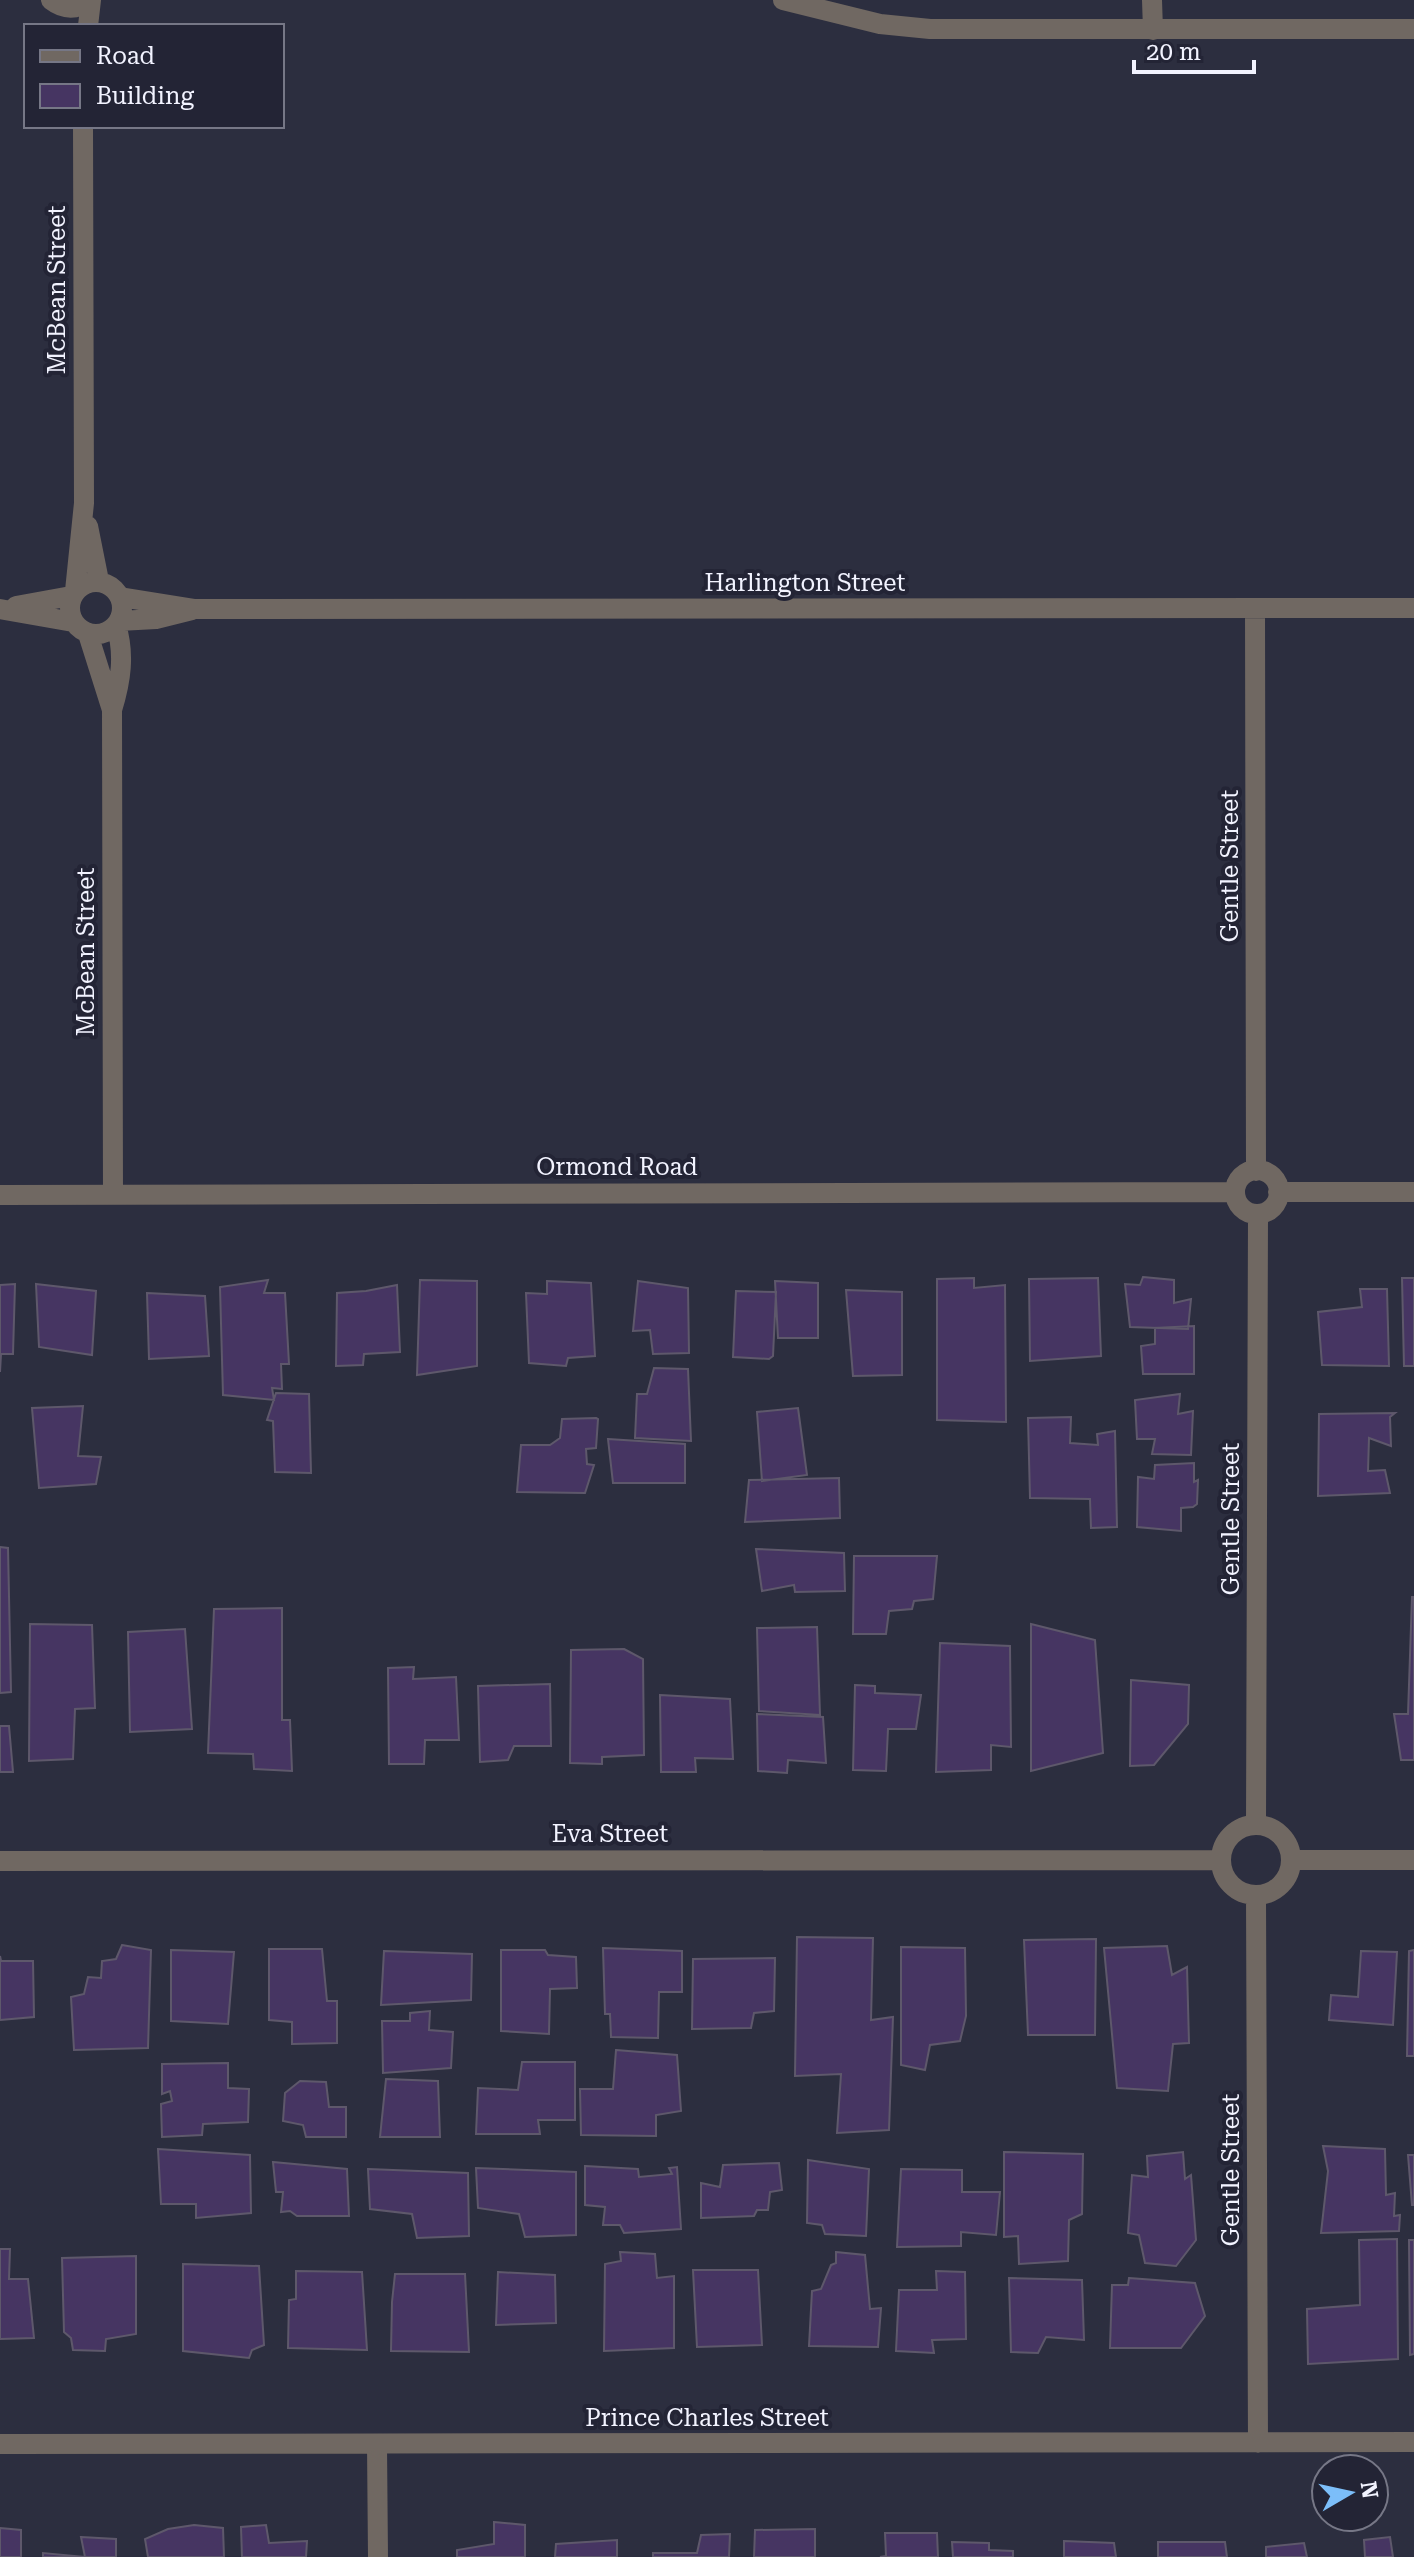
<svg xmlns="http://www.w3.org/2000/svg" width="1414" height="2557" viewBox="0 0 1414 2557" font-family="'Roboto Serif',serif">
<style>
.building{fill:#463562;stroke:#5e586b;stroke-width:2}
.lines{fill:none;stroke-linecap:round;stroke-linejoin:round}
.minor{stroke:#706862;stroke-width:20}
.labels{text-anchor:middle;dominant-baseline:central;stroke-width:8;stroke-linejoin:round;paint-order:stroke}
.street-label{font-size:24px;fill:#f2f3ff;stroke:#232435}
</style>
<rect width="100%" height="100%" fill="#2c2e3f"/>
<!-- building -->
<path class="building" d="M1143 1277 1174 1280V1303L1191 1299 1188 1329 1130 1327 1125 1284 1140 1285Z
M974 1278V1288L1005 1285 1006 1422 937 1420V1279Z
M1098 1278 1101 1356 1030 1361 1029 1279Z
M1402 1278H1414V1366H1404Z
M268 1280 264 1293H285L289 1364H281L282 1389 272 1388 274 1400 223 1395 220 1287Z
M420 1280 477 1281V1366L417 1375Z
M547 1281 591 1283 595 1356 568 1358 566 1366 529 1363 526 1293 547 1294Z
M638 1281 688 1288 689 1353 653 1354 650 1330 633 1331Z
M775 1281 818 1283V1338H778Z
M15 1284 13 1354H1L0 1372V1285Z
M36 1284 96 1291 92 1355 39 1347Z
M397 1285 400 1352 364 1354 363 1365 336 1366 337 1293 366 1291Z
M1360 1289H1387L1389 1366 1322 1365 1318 1312 1362 1307Z
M846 1290 902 1292V1375L853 1376Z
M736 1291 776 1292 773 1356 769 1359 733 1357Z
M147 1293 205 1296 209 1356 149 1359Z
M1194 1326V1374H1143L1141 1346 1155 1344V1328Z
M654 1368 688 1369 691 1441 635 1438 637 1394H647Z
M276 1393 309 1394 311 1473 275 1472 273 1421 267 1420Z
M1180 1394 1178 1414 1193 1411 1191 1455 1152 1454 1155 1439H1137L1135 1400Z
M83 1406 78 1456 101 1457 96 1484 39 1488 32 1408Z
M798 1408 807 1475 762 1481 757 1412Z
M1395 1413 1390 1417 1391 1446 1369 1438 1368 1471 1385 1470 1390 1493 1318 1496 1319 1414Z
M1071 1417 1070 1443 1098 1445 1097 1434 1115 1431 1117 1527 1091 1528 1090 1499 1030 1498 1028 1418Z
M596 1418 598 1419 596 1448 586 1449 587 1464 594 1465 585 1493 517 1492 521 1445H550L560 1438 562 1419Z
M608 1439 685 1444V1483H613Z
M1194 1463V1482L1198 1480 1197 1504 1193 1507 1181 1508V1531L1137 1527 1138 1477 1154 1479 1155 1465Z
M839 1478 840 1518 745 1522 749 1480Z
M0 1547 8 1548 11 1692 0 1693Z
M756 1549 844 1553 845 1591 795 1592 794 1585 762 1591Z
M854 1556H937L933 1599 914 1601 912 1609 889 1611 886 1634H853Z
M1412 1597H1414V1760H1401L1394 1714H1408Z
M282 1608V1720H290L292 1771 254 1769 253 1754 208 1753 214 1609Z
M30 1624 92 1625 95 1708 75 1709 73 1759 29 1761Z
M1031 1624 1095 1640 1103 1753 1031 1771Z
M817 1627 820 1715 759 1711 757 1628Z
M185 1629 192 1729 130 1732 128 1632Z
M940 1643 1010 1646 1011 1747 991 1745V1770L936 1772Z
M624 1649 643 1659 644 1755 602 1757V1764L570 1763 571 1650Z
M414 1667 413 1679 456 1677 459 1740H425L424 1764H389L388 1668Z
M1131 1680 1189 1685 1188 1724 1154 1765 1130 1766Z
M550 1684 551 1746H514L508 1760 480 1762 478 1686Z
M855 1685 875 1686V1693L921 1695 916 1729H888L886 1771 853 1770Z
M660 1695 730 1699 733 1759 695 1758 696 1772H661Z
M757 1714 823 1717 826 1763 788 1760 787 1773 758 1771Z
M0 1726H9L13 1772H0Z
M797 1937 873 1938 871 2020 893 2017 889 2130 837 2133 841 2074 795 2076Z
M1096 1939 1095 2035H1028L1024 1940Z
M122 1945 151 1950 148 2048 74 2050 71 1997 84 1994 88 1977 101 1978 102 1961 116 1959Z
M1167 1946 1172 1975 1187 1967 1189 2043 1173 2044 1168 2091 1117 2088 1104 1948Z
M901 1947 965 1948 966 2016 960 2041 930 2045 925 2070 901 2065Z
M603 1948 682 1951V1992H659L658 2038 611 2037 610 2014H605Z
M269 1949H322L327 2001H337V2043L292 2044V2022L269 2020Z
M171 1950 234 1952 228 2024 171 2021Z
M501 1950H545L548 1955 576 1957 577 1988 550 1989 549 2034 501 2031Z
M1414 1950V2056H1407L1409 1951Z
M384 1951 472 1954 471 2000 381 2005Z
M1361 1951 1397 1952 1393 2025 1329 2020 1331 1995 1358 1997Z
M0 1956 1 1961H33L34 2017 0 2020Z
M775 1958 774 2011 754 2013 751 2028 692 2029 693 1959Z
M430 2011 429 2030 453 2032 451 2068 383 2073 382 2021H410V2013Z
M616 2050 677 2055 681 2111 656 2115V2136L581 2135 580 2089H613Z
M522 2062H575V2120H538L540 2134H476L478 2088 518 2090Z
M228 2063V2088L249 2089 248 2122 203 2124 202 2135 162 2137 161 2104 172 2101 170 2091 162 2094V2064Z
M386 2079 438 2081 440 2137H380Z
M300 2081 326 2082 329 2107H346V2137H306L303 2125 283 2121 285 2093Z
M1323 2146 1385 2149 1386 2195 1395 2193 1394 2216 1400 2215 1399 2231 1321 2233 1328 2171Z
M158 2149 250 2155 251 2213 196 2218V2204H161Z
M1004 2152 1083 2154 1082 2214 1069 2220 1068 2261 1019 2264 1018 2236 1004 2237Z
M1183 2152 1185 2179 1191 2175 1196 2240 1176 2266 1145 2263 1139 2235 1128 2233 1132 2175 1148 2177 1147 2156Z
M1408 2155H1414V2205H1412Z
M808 2160 869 2169 866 2236 825 2234 822 2225 807 2223Z
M273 2162 347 2169 349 2216H297L290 2211 281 2212 283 2192H276Z
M779 2163 782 2190 770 2192 768 2210H757L754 2216 701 2218V2183L720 2187 723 2165Z
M585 2166 638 2169 639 2177 672 2174 669 2168 677 2167 681 2229 624 2233 620 2225H603L605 2207 585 2205Z
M476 2168 576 2172V2235L525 2237 519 2214 478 2208Z
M368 2169 468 2173 469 2236 417 2238 412 2214 370 2209Z
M901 2169 962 2170V2192H1000L996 2235 961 2232V2246L897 2247Z
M1397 2239 1398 2359 1308 2364 1307 2309 1360 2305 1359 2240Z
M1409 2240H1414V2354L1410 2355Z
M0 2249H10L9 2279H28L34 2338 0 2339Z
M620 2252 655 2254 657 2278 674 2276V2348L604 2351 605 2264 621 2261Z
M836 2252 865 2255 870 2309 881 2308 878 2347 809 2346 812 2291 821 2289 831 2265 836 2263Z
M136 2256V2334L106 2339 105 2351 73 2350 71 2338 64 2332 62 2258Z
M183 2264 259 2266 264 2345 252 2350 249 2358 183 2351Z
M693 2270H758L762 2345 697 2347Z
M296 2271 362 2272 367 2350 288 2348 289 2300 296 2299Z
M936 2271 965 2272 966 2339 932 2340 934 2353 896 2351 899 2290H937Z
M498 2272 555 2275 556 2323 496 2325Z
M395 2274H465L469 2352 391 2351 392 2302Z
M1009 2278 1082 2280 1084 2340 1046 2337 1038 2353 1011 2352Z
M1129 2278 1195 2283 1205 2316 1181 2348H1110L1112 2285H1128Z
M494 2522 525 2525V2557H457V2550L494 2544Z
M194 2525 223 2528 224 2557H148L145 2539 168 2529Z
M266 2525 269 2543 307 2541 306 2557H242L241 2527Z
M0 2528 21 2530V2557H0Z
M815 2529V2557H754L755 2530Z
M885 2533H937L938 2557H880L886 2556Z
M730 2534 729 2557H653V2553H697L701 2535Z
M81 2537 116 2539V2557H43V2553L85 2557Z
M1390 2537 1393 2557H1365L1364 2540Z
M617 2540V2557H555L556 2544Z
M1064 2541 1114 2543 1116 2557H1064Z
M952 2542 989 2543V2550L1013 2551V2557H953Z
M1158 2542H1225L1227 2557H1158Z
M1304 2543 1307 2557H1266V2547Z"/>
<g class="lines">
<!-- minor -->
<path class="minor" d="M51 0C64 10 77 10 91 0
M783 0 880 24 930 29H1414
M1152 0 1153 30
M88 26 91 0
M88 526 99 581
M70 608a26 26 0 1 1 52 0a26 26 0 1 1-52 0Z
M75 591 84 503 83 126
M120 597 195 609 1414 608
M16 606 71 596
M0 609 73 622
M1255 609 1256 1171
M119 621 156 619 192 610
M88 634 112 710 113 1194
M112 710C121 681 125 654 116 625
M1235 1192a22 22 0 1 1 44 0a22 22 0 1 1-44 0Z
M1278 1192H1414
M0 1195 1235 1192
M1256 1824 1258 1215
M1221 1860a35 35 0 1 1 70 0a35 35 0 1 1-70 0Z
M1292 1860H1414
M0 1861 1220 1860
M1256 1896 1258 2443
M0 2444 1414 2442
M377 2445 378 2557"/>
</g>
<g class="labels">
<!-- street labels -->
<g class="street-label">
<text transform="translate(57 290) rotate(-90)">McBean Street</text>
<text x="805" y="583">Harlington Street</text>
<text transform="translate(1230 866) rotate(-90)">Gentle Street</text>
<text transform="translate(86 952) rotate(-90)">McBean Street</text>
<text x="617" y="1167">Ormond Road</text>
<text transform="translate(1231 1519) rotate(-90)">Gentle Street</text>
<text x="610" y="1834">Eva Street</text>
<text transform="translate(1231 2170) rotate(-90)">Gentle Street</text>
<text x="707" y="2418">Prince Charles Street</text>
</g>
</g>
<!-- legend -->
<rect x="24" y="24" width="260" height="104" fill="#232435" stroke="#767786" stroke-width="2"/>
<rect x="40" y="50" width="40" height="12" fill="#706862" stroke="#767786" stroke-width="2"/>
<text x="96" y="64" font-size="24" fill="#f2f3ff">Road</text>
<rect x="40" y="84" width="40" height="24" fill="#463562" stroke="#767786" stroke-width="2"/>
<text x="96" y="104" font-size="24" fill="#f2f3ff">Building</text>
<!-- north arrow -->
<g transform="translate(1350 2493) rotate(81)"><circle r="38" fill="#232435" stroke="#767786" stroke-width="2"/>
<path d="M0-6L14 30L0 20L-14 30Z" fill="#7cbef9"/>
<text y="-12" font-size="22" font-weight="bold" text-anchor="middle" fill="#f2f3ff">N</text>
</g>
<!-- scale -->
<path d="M1134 60v12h120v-12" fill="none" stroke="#f2f3ff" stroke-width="4"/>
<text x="1146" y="60" font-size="24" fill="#f2f3ff" stroke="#232435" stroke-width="6" paint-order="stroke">20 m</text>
</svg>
